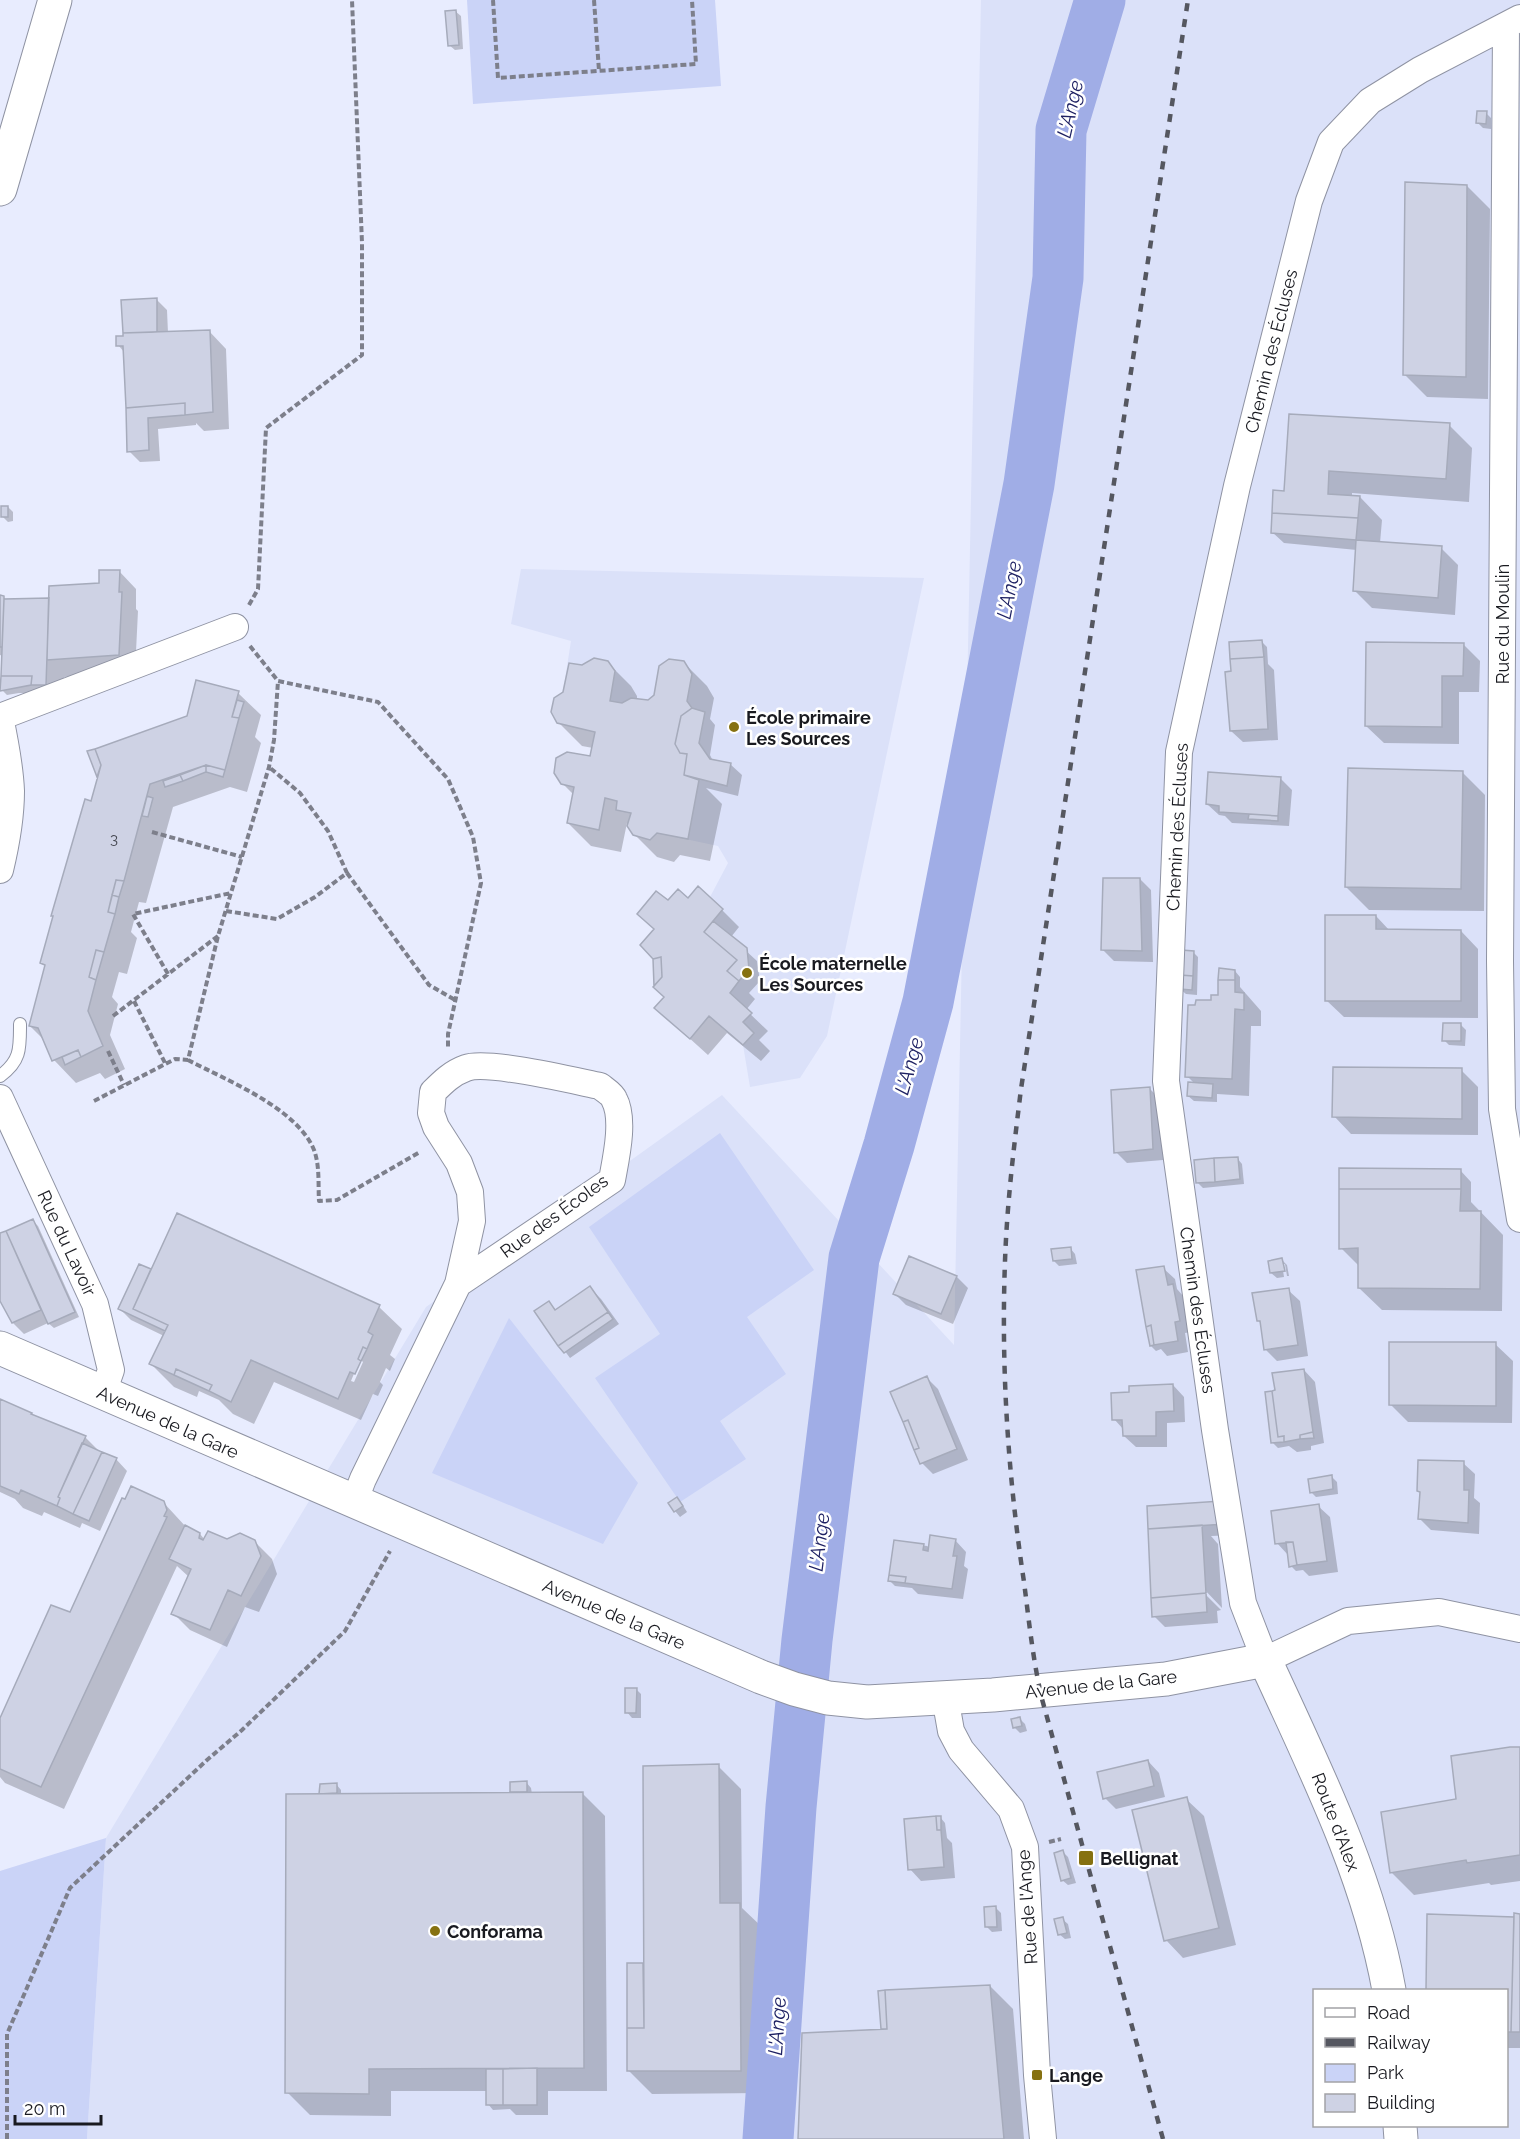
<svg xmlns="http://www.w3.org/2000/svg" width="1520" height="2139" viewBox="0 0 1520 2139" font-family="Raleway,sans-serif">
<style>
.built{fill:#dbe1f9;fill-rule:evenodd}
.green{fill:#cad3f7}
.shadow{fill:#0003;fill-rule:evenodd}
.lines{fill:none;stroke-linecap:round;stroke-linejoin:round}
.river{stroke:#a0ade6;stroke-width:51}
.building{fill:#ced2e4;stroke:#a6abbb;stroke-width:1.5}
.lane-casing{stroke:#8f93a3;stroke-width:14}
.street-casing{stroke:#8f93a3;stroke-width:28}
.secondary-casing{stroke:#8f93a3;stroke-width:35}
.path{stroke:#7d7f8b;stroke-width:4;stroke-dasharray:6 3;stroke-linecap:butt}
.lane{stroke:#fff;stroke-width:12}
.street{stroke:#fff;stroke-width:26}
.secondary{stroke:#fff;stroke-width:33}
.rail{stroke:#555760;stroke-width:4.5;stroke-dasharray:8 8;stroke-linecap:butt}
.poi-dot{fill:#867111;stroke:#fff;stroke-width:2}
.labels{text-anchor:middle;dominant-baseline:central;stroke-width:5;stroke-linejoin:round;paint-order:stroke}
.number-label{font-size:15px;fill:#464851}
.street-label{font-size:18px;fill:#191a20;stroke:#fff}
.poi-label{font-size:18px;font-weight:bold;fill:#191a20;stroke:#fff;text-anchor:start}
.water-label{font-size:20px;font-style:italic;fill:#1e2163;stroke:#fff}
</style>
<rect width="100%" height="100%" fill="#e8ecfe"/>
<!-- built -->
<path class="built" d="M981 0H1520V2139H87L106 1838 426 1307 722 1095 954 1345ZM1314 1990H1506V2126H1314Z
M521 569 924 578 827 1036 800 1078 750 1087 743 1045 709 1017 690 1039 654 1008 664 997 653 987V959L640 945 654 929 637 914 656 891 668 900 678 889 688 897 698 886 710 897 728 863 718 846 657 833 650 840 633 835 627 826 631 813 616 810 617 801 605 798 599 830 567 823 574 787 561 784 554 773 556 758 567 752 590 756 595 732 557 723 551 712 554 698 563 692 571 641 511 624Z"/>
<!-- green -->
<path class="green" d="M467 0H715L721 86 473 104Z
M720 1133 814 1270 747 1317 786 1374 720 1421 746 1459 680 1502 595 1378 660 1334 589 1227Z
M509 1318 638 1483 603 1544 432 1473Z
M106 1838 87 2139H0V1871Z"/>
<!-- shadow -->
<path class="shadow" d="M455 11 461 16 463 49 455 50 449 45Z
M1486 113 1491 118V129L1483 128 1478 123Z
M1467 186 1490 209 1488 399 1427 397 1404 374Z
M156 299 167 310 168 333 209 331 226 349 229 429 204 431 196 423V425L158 429 160 461 140 462 129 451 125 353 118 345Z
M1291 415 1449 425 1472 448 1469 502 1352 493V497H1360L1382 520 1380 543 1441 548 1458 565 1455 615 1372 608 1355 591 1357 550 1284 543 1272 532 1285 492Z
M8 507 13 512V521L8 522 3 517Z
M119 571 136 589V609L138 611 135 672 64 677 63 701 42 693H19L7 695 2 690 3 656 0 655V596L6 600 50 599 100 584Z
M1262 642 1267 647 1268 664 1274 670 1278 740 1243 742 1231 731 1232 673Z
M1463 644 1480 661 1479 692H1459V744L1384 743 1366 726Z
M608 663 631 686 637 696V700L648 702 684 663 707 686 714 698 710 719 715 725 710 755 713 761 730 764 742 775 738 796 706 788 722 804 710 861 680 855 674 862 657 857 634 834 627 823 621 852 591 846 568 823 574 795 562 783 592 757 593 748 582 746 558 722 565 693 583 666Z
M238 693 261 715 255 737 261 743 247 792 230 787 173 807 146 903 139 902 131 932 137 938 127 974 119 972 112 997 118 1004 110 1035 125 1069 105 1079 100 1073 76 1083 54 1060 45 1041 30 1026 46 967 41 962 99 777 89 752 188 718Z
M1462 772 1485 795 1484 911 1369 910 1346 887Z
M1280 778 1292 790 1289 826 1232 823 1225 816 1219 815 1207 804Z
M1140 879 1151 890 1153 962 1114 961 1103 950Z
M688 900 722 910 739 927 731 937 757 961 760 981 749 993 755 999 746 1010 768 1031 759 1040 770 1051 761 1061 727 1033 708 1055 656 1008 665 998 655 930 668 902Z
M1376 916 1390 931H1461L1478 949V1018L1344 1017 1326 1000Z
M1193 952 1198 957 1197 995 1186 994 1180 989Z
M1235 971 1240 977V987L1261 1011V1026H1251L1249 1096 1217 1094V1102L1194 1101 1188 1096 1195 1084 1187 1076 1212 1002 1219 996Z
M1460 1024 1466 1030 1465 1046 1449 1045 1444 1040Z
M1461 1070 1478 1087V1135L1351 1134 1334 1116Z
M1149 1088 1161 1100 1163 1160 1127 1163 1116 1152Z
M1237 1158 1242 1164 1244 1184 1203 1188 1198 1183Z
M1460 1170 1471 1182V1202L1503 1235 1502 1311 1382 1310 1359 1288 1360 1267 1341 1248Z
M33 1221 38 1226 79 1317 54 1328 48 1323 24 1334 11 1321 0 1298V1235Z
M1070 1248 1075 1254 1077 1264 1059 1266 1054 1261Z
M1282 1260 1287 1265 1289 1276H1287L1285 1264H1282L1284 1277 1277 1278 1271 1273Z
M139 1266 152 1271 379 1307 402 1329 390 1355 395 1359 390 1371 386 1368 380 1382 383 1385 378 1396 373 1394 361 1420 274 1382 254 1424 233 1414 219 1400 199 1391 197 1397 174 1387 151 1364 164 1336 131 1320 120 1309ZM360 1359 363 1362 354 1382 351 1381Z
M1163 1268 1175 1279 1177 1289 1184 1297 1191 1332 1185 1333 1188 1352 1167 1356 1161 1349 1156 1351 1151 1346Z
M957 1277 968 1288 953 1324 906 1305 895 1294Z
M590 1288 601 1299 619 1324 570 1358 536 1312 549 1303 557 1311Z
M1288 1290 1300 1301 1308 1356 1277 1361 1266 1350 1262 1325 1258 1320Z
M1495 1344 1513 1361 1512 1423 1408 1422 1390 1404Z
M1304 1370 1315 1382 1324 1443 1311 1446V1450L1297 1452 1289 1446 1278 1448 1273 1443 1272 1393Z
M927 1378 938 1389 968 1460 933 1474 922 1463Z
M1173 1385 1184 1397 1185 1422 1167 1423V1447H1136L1124 1436V1430L1114 1419 1130 1393Z
M0 1401 85 1437 100 1452 116 1459 127 1471 100 1531 82 1523 80 1528 44 1512 42 1516 23 1508 15 1499 0 1492Z
M1463 1463 1475 1474 1474 1498 1480 1503 1479 1534 1431 1530 1420 1519 1422 1494 1418 1491Z
M1332 1477 1337 1482 1338 1494 1316 1497 1311 1492Z
M163 1502 187 1528 200 1534 205 1540 254 1541 272 1559 277 1574 259 1612 245 1607 227 1647 190 1630 173 1613 189 1577 177 1566 64 1809 5 1783 0 1777V1721L70 1614Z
M1223 1503 1236 1535 1211 1536 1218 1544 1222 1608 1202 1587 1200 1589 1221 1610 1217 1611 1218 1623 1165 1627 1154 1616 1148 1507Z
M682 1504 687 1512 680 1517 675 1511Z
M1318 1506 1330 1517 1338 1572 1309 1576 1303 1570 1296 1571 1291 1566 1288 1555 1277 1543Z
M955 1540 966 1552 964 1566 968 1569 963 1599 918 1594 912 1588 895 1586 890 1581 895 1542 927 1546 930 1548Z
M636 1689 641 1694V1718H632L627 1712Z
M1019 1718 1025 1724 1027 1731 1020 1733 1014 1727Z
M1520 1748V1881L1491 1885 1489 1883 1414 1895 1391 1872 1457 1800Z
M1148 1761 1159 1773 1165 1797 1116 1809 1105 1798Z
M718 1766 741 1789 742 1908 762 1927 763 2093 652 2094 629 2071 643 1964 645 1967Z
M526 1782 531 1788 532 1794 582 1793 605 1816 607 2091H548V2115H516L510 2109 493 2110 488 2104V2091H391V2116L310 2115 287 2092 320 1795 336 1784 341 1790V1795L511 1794 512 1783Z
M1186 1799 1204 1816 1236 1945 1183 1958 1166 1940Z
M940 1817 945 1823 947 1838 952 1843 955 1878 921 1881 910 1869Z
M1063 1852 1068 1857 1076 1883 1068 1885 1062 1880Z
M995 1907 1001 1913 1002 1931 992 1932 987 1927Z
M1520 1915V2048H1506V1990H1428L1429 1916 1513 1918Z
M1062 1919 1068 1924 1071 1938 1065 1939 1059 1934Z
M990 1986 1013 2009 1024 2139H800L882 2030 880 1992Z"/>
<g class="lines">
<!-- river -->
<path class="river" d="M768 2139 791 1807 807 1640 854 1258 889 1145 928 1002 1029 484 1058 278 1061 130 1100 0"/>
</g>
<!-- building -->
<path class="building" d="M456 10 459 45 448 46 445 11Z
M1477 111H1487L1486 124 1476 123Z
M1405 182 1467 185 1466 377 1403 375Z
M157 298V332L123 333 121 300Z
M210 330 213 412 185 415V403L126 408 123 346H116V336H123V333Z
M185 403V415L148 418 149 450 127 452 126 408Z
M1289 414 1450 423 1446 479 1329 471 1328 494 1360 496 1358 518 1272 513 1273 490 1284 491Z
M1 506H8V517H1Z
M1272 513 1358 518 1356 540 1271 533Z
M1356 540 1442 546 1438 598 1353 591Z
M99 570H120L119 592H122L119 655 47 660 49 586 99 583Z
M0 595 4 596V599L2 647H0Z
M49 598 46 685H31L32 676H1L4 599Z
M1262 640 1264 657 1230 659 1229 642Z
M1366 642 1464 643 1463 676H1442V727L1365 726Z
M1264 657 1268 729 1230 731 1225 672 1231 671 1230 659Z
M594 658 608 661 615 671 610 701 622 703 631 698 648 700 654 695 659 666 669 659 684 661 692 674 687 701 692 708 681 716 675 744 680 753 687 754 684 775 699 780 688 839 657 833 650 840 633 835 627 826 631 813 616 810 617 801 605 798 599 830 567 823 574 787 561 784 554 773 556 758 567 752 590 756 595 732 557 723 551 712 554 698 563 692 569 663 582 665Z
M1 676H32L31 685 0 691Z
M196 680 239 691 232 717 239 718 225 770 206 765 150 784 124 881 116 880 108 912 115 914 104 952 96 950 89 977 96 980 88 1011 103 1046 81 1057 78 1050 52 1061 38 1028 29 1026 45 965 40 963 53 916H51L85 799 91 801 101 765 95 749 187 716Z
M237 700 244 702 239 718 232 717Z
M692 708 705 712 699 743 710 759 731 763 727 786 684 775 687 754 680 753 675 744 681 716Z
M95 749 101 765 97 777 87 751Z
M206 765 225 770 223 777 206 772Z
M206 765V772L183 781 180 775Z
M1348 768 1463 771 1461 889 1345 887Z
M1208 772 1281 777 1278 816 1219 812V806L1206 804Z
M180 775 183 781 165 787 163 781Z
M147 796 153 798 148 817 142 816Z
M1249 814 1278 816V821L1248 819Z
M1103 878H1140L1142 951 1101 950Z
M116 880 124 881 119 897 112 895Z
M698 886 723 909 704 932 737 960 727 971 739 981 730 993 752 1013 743 1022 754 1033 743 1045 709 1016 690 1039 654 1008 664 997 653 987 662 977 661 957 653 959 640 945 654 929 637 914 656 891 668 900 678 889 688 898Z
M112 895 119 897 115 914 108 912Z
M1325 915H1376V929L1461 930V1001H1325Z
M713 921 747 948 749 969 739 981 727 971 737 960 704 932Z
M96 950 104 952 96 980 89 977Z
M1181 950 1194 951 1193 976 1180 975Z
M661 957 662 977 654 986 653 959Z
M1219 968 1235 970V980H1218Z
M1180 975 1193 976 1192 990 1179 989Z
M1218 980H1235V992L1244 993V1010L1235 1009 1232 1079 1185 1077 1188 1005H1195L1196 1000H1211V995H1218Z
M1443 1023H1461V1041H1442Z
M78 1050 81 1057 65 1065 62 1057Z
M1333 1067 1462 1068V1119L1332 1117Z
M1188 1082 1213 1084 1212 1098 1187 1096Z
M1150 1087 1153 1149 1114 1153 1111 1090Z
M1238 1157 1240 1179 1215 1182 1214 1158Z
M1214 1158 1215 1182 1196 1183 1194 1160Z
M1339 1168 1461 1169V1189H1339Z
M1339 1189H1461L1460 1211H1481L1480 1289 1358 1288V1248L1339 1249Z
M177 1213 380 1305 368 1332 373 1335 367 1349 363 1347 358 1359 361 1361 355 1374 350 1372 338 1399 251 1360 231 1402 209 1391 212 1385 176 1369 174 1375 149 1364 168 1325 133 1309Z
M33 1219 75 1312 48 1324 6 1231Z
M6 1231 41 1310 12 1323 0 1301V1233Z
M1071 1247 1072 1259 1053 1261 1051 1249Z
M909 1256 957 1276 941 1314 893 1294Z
M1282 1258 1285 1271 1270 1273 1268 1261Z
M139 1264 151 1269 133 1309 168 1325 165 1331 118 1309Z
M1164 1266 1168 1285 1173 1284 1180 1321 1175 1322 1178 1341 1154 1345 1151 1325 1146 1327 1136 1270Z
M590 1286 608 1312 558 1346 534 1311 549 1301 555 1310Z
M1289 1288 1298 1345 1264 1350 1260 1321H1257L1252 1293Z
M608 1312 613 1319 564 1353 558 1346Z
M1151 1325 1154 1345 1150 1346 1146 1327Z
M1389 1342H1496V1406L1389 1405Z
M363 1347 367 1349 361 1361 358 1359Z
M176 1369 212 1385 209 1391 174 1375Z
M1304 1369 1313 1432 1300 1435V1439L1284 1442V1436L1278 1437 1272 1391 1275 1390 1272 1373Z
M927 1376 957 1449 920 1464 914 1450 919 1448 908 1420 903 1422 890 1392Z
M1173 1384 1174 1411 1156 1412V1436H1123L1122 1420H1112L1111 1393 1129 1392V1386Z
M1272 1391 1278 1437 1284 1436V1442L1271 1443 1265 1392Z
M0 1399 32 1413 31 1414 86 1436 58 1497 60 1498 57 1506 21 1490 19 1494 0 1486Z
M908 1420 919 1448 914 1450 903 1422Z
M1313 1432 1314 1438 1300 1439V1435Z
M82 1443 102 1452 73 1514 57 1506 60 1498 58 1497Z
M102 1452 117 1458 89 1521 73 1514Z
M1418 1460 1464 1461V1490H1469L1468 1523 1418 1519 1420 1492 1417 1491Z
M1332 1475 1333 1489 1310 1493 1308 1479Z
M131 1486 164 1501 167 1510 164 1516 167 1517 41 1787 0 1769V1718L51 1605 70 1612 122 1498 125 1499Z
M677 1497 683 1506 674 1512 668 1503Z
M1221 1501 1226 1524 1148 1529 1147 1506Z
M1319 1504 1327 1561 1297 1565 1293 1542 1275 1544 1271 1511Z
M185 1525 200 1533 199 1538 203 1540 208 1531 227 1539 240 1533 255 1540 261 1556 241 1596 228 1590 210 1630 171 1614 191 1569 169 1559Z
M1202 1525 1206 1593 1151 1598 1148 1529Z
M930 1535 956 1539 953 1556H957L952 1589 905 1583 906 1577 889 1575 894 1540 924 1544 923 1550 928 1551Z
M1286 1542H1293L1297 1565 1289 1567Z
M889 1575 906 1577 905 1583 888 1581Z
M1206 1593 1207 1612 1152 1617 1151 1598Z
M625 1688H637L636 1713H625Z
M1020 1717 1022 1726 1013 1728 1011 1719Z
M1510 1747H1520V1855L1467 1863 1466 1860 1390 1873 1381 1812 1456 1799 1451 1756Z
M1148 1760 1154 1786 1103 1799 1097 1772Z
M719 1764 720 1903H740L741 2071H627V2028H644L643 1766Z
M527 1781V1792H510V1782Z
M337 1783V1793L319 1794 320 1784Z
M583 1792 584 2068 369 2069V2094L285 2093 286 1794Z
M1187 1797 1219 1928 1164 1941 1132 1810Z
M936 1816H941V1830H937Z
M936 1816 937 1830H941L944 1867 908 1870 904 1819Z
M1063 1850 1071 1878 1061 1881 1054 1853Z
M996 1906 997 1927H985L984 1907Z
M1514 1913 1520 1914V2032H1511Z
M1427 1914 1514 1917 1511 2032H1506V1990H1426Z
M1063 1917 1067 1933 1058 1935 1054 1919Z
M627 1963H643L644 2028H627Z
M990 1985 1004 2139H798L802 2033 887 2029 885 1990Z
M885 1990 887 2029H881L878 1991Z
M537 2068V2105H503V2069Z
M486 2069H503V2105H486Z"/>
<g class="lines">
<!-- lane casing -->
<g class="lane-casing">
<path id="lane" d="M0 1076C21 1061 20 1048 20 1024"/>
</g>
<!-- street casing -->
<g class="street-casing">
<path id="street" d="M1520 18 1420 70 1370 101 1331 142 1309 201 1237 486 1179 752 1166 1081 1215 1430 1243 1603 1265 1660 1348 1621 1439 1612 1520 1629
M1506 27 1500 961 1502 1109 1520 1219
M0 717 235 627
M0 870C6 845 11 817 11 791 10 766 5 741 0 717
M0 1098 95 1304 111 1370 103 1393
M354 1502 363 1479 458 1284 472 1221 470 1192 459 1163 436 1127 431 1113 433 1092C443 1082 452 1073 466 1068 487 1060 575 1081 600 1086 605 1090 612 1094 614 1099 625 1119 616 1158 612 1180L458 1284
M945 1697 951 1731 961 1750 1011 1809 1025 1847 1037 2075 1043 2139"/>
</g>
<!-- secondary casing -->
<g class="secondary-casing">
<path id="secondary" d="M0 189 55 0
M0 1348 761 1677 794 1689 828 1698 867 1702 993 1695 1166 1679 1265 1660C1314 1767 1368 1874 1389 1990
M1400 2126 1401 2139"/>
</g>
<!-- path -->
<path class="path" d="M493 0 498 78 696 64 692 0
M594 0 599 71
M249 605 258 589 266 428 362 355V243L352 0
M250 646 278 681 378 702 448 779 473 837 481 883 448 1034V1048
M152 832 242 857
M347 873 429 985 455 1000
M226 911 277 919 315 897 347 873 328 831 300 793 269 767
M168 974 133 914 231 893
M134 1001 165 1063
M113 1016 218 936
M108 1051 124 1085
M188 1060C226 1080 297 1108 314 1150 320 1166 318 1185 319 1201L337 1200 420 1152
M94 1101 175 1059 188 1060 218 936 269 767 274 740 278 681
M1049 1842 1061 1839
M7 2139V2034L70 1888 207 1760 242 1730 345 1631 390 1551"/>
<!-- lane -->
<use href="#lane" class="lane"/>
<!-- street -->
<use href="#street" class="street"/>
<!-- secondary -->
<use href="#secondary" class="secondary"/>
<!-- rail -->
<path class="rail" d="M1163 2139 1042 1699C1033 1661 1029 1621 1024 1582 1008 1476 1001 1369 1005 1261 1007 1203 1014 1146 1021 1089L1188 0"/>
</g>
<!-- markers -->
<g class="poi-dot">
<circle cx="734" cy="727" r="6"/>
<circle cx="747" cy="973" r="6"/>
<rect x="1078" y="1850" width="16" height="16" rx="3"/>
<circle cx="435" cy="1931" r="6"/>
<rect x="1031" y="2069" width="12" height="12" rx="3"/>
</g>
<g class="labels">
<!-- number labels -->
<g class="number-label">
<text x="114" y="839">3</text>
</g>
<!-- street labels -->
<g class="street-label">
<text transform="translate(1271 351) rotate(-76)">Chemin des Écluses</text>
<text transform="translate(1502 624) rotate(-90)">Rue du Moulin</text>
<text transform="translate(1177 827) rotate(-87)">Chemin des Écluses</text>
<text transform="translate(554 1216) rotate(-36)">Rue des Écoles</text>
<text transform="translate(67 1243) rotate(65)">Rue du Lavoir</text>
<text transform="translate(1198 1310) rotate(82)">Chemin des Écluses</text>
<text transform="translate(168 1422) rotate(24)">Avenue de la Gare</text>
<text transform="translate(614 1614) rotate(23)">Avenue de la Gare</text>
<text transform="translate(1101 1684) rotate(-6)">Avenue de la Gare</text>
<text transform="translate(1336 1822) rotate(69)">Route d'Alex</text>
<text transform="translate(1027 1907) rotate(-94)">Rue de l'Ange</text>
</g>
<!-- poi labels -->
<g class="poi-label">
<text x="746" y="717">École primaire<tspan x="746" dy="21">Les Sources</tspan></text>
<text x="759" y="963">École maternelle<tspan x="759" dy="21">Les Sources</tspan></text>
<text x="1100" y="1858">Bellignat</text>
<text x="447" y="1931">Conforama</text>
<text x="1049" y="2075">Lange</text>
</g>
<!-- water labels -->
<g class="water-label">
<text transform="translate(1070 109) rotate(-77)">L'Ange</text>
<text transform="translate(1009 590) rotate(-79)">L'Ange</text>
<text transform="translate(909 1066) rotate(-74)">L'Ange</text>
<text transform="translate(819 1542) rotate(-83)">L'Ange</text>
<text transform="translate(777 2026) rotate(-86)">L'Ange</text>
</g>
</g>
<!-- legend -->
<rect x="1313" y="1989" width="195" height="138" fill="#ffffff" stroke="#a3a3a6" stroke-width="1.5"/>
<rect x="1325" y="2008" width="30" height="9" fill="#ffffff" stroke="#a3a3a6" stroke-width="1.5"/>
<text x="1367" y="2019" font-size="18" fill="#191a20">Road</text>
<rect x="1325" y="2038" width="30" height="9" fill="#555760" stroke="#a3a3a6" stroke-width="1.5"/>
<text x="1367" y="2049" font-size="18" fill="#191a20">Railway</text>
<rect x="1325" y="2064" width="30" height="18" fill="#cad3f7" stroke="#a3a3a6" stroke-width="1.5"/>
<text x="1367" y="2079" font-size="18" fill="#191a20">Park</text>
<rect x="1325" y="2094" width="30" height="18" fill="#ced2e4" stroke="#a3a3a6" stroke-width="1.5"/>
<text x="1367" y="2109" font-size="18" fill="#191a20">Building</text>
<!-- scale -->
<path d="M15 2115v9h86v-9" fill="none" stroke="#191a20" stroke-width="3"/>
<text x="24" y="2115" font-size="18" fill="#191a20" stroke="#ffffff" stroke-width="4.5" paint-order="stroke">20 m</text>
</svg>
